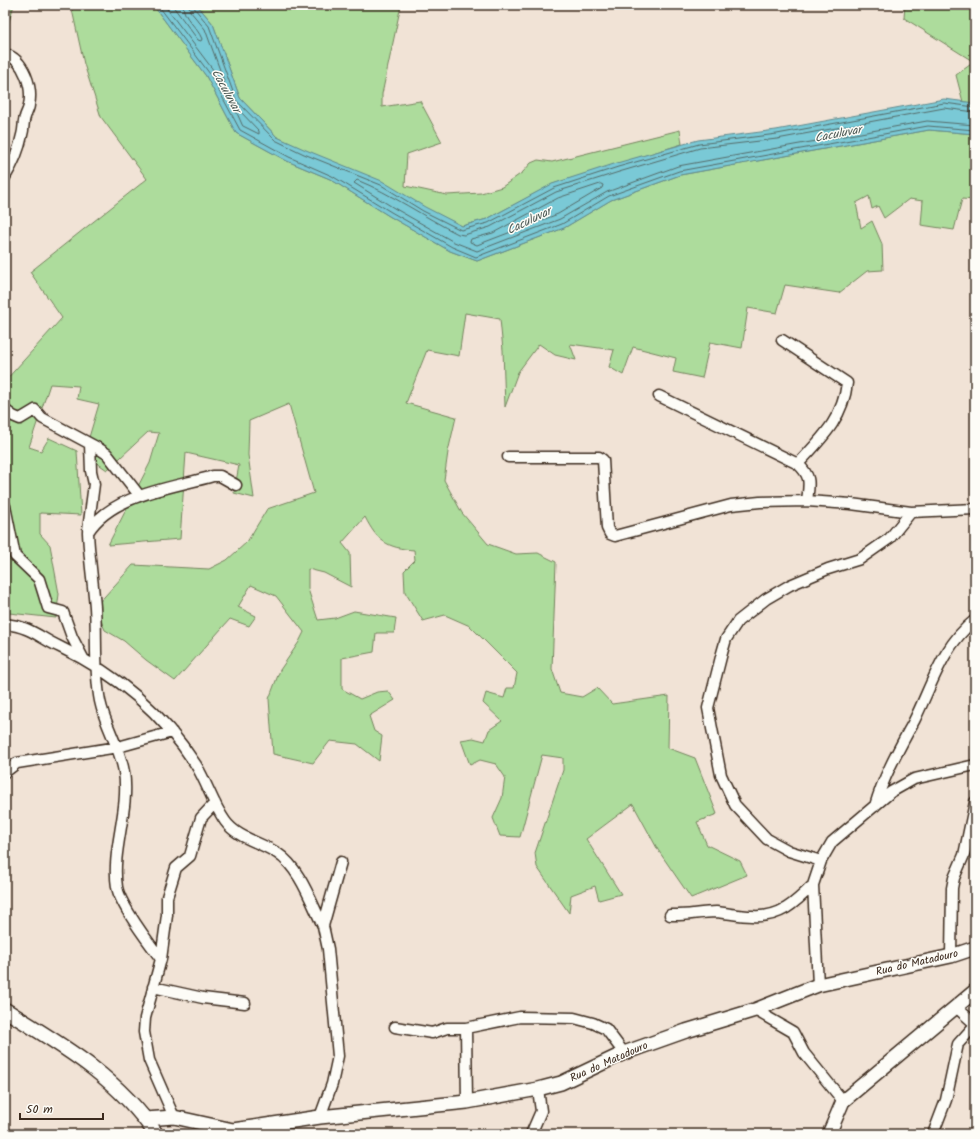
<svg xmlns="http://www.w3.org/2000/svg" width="980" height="1139" viewBox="0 0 980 1139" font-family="Kalam,sans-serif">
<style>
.green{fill:#addc9c;stroke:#74835d}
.water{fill:#7ac9d6;stroke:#61898c}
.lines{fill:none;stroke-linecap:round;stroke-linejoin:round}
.shore{stroke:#546a68;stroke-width:1}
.minor-casing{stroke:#3b2a1e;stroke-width:13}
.tertiary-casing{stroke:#3b2a1e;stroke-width:16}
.secondary-casing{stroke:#3b2a1e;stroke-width:17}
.minor{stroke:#fdfcf7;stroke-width:10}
.tertiary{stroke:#fdfcf7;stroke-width:13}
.secondary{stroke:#fdfcf7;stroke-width:14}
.labels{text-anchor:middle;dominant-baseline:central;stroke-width:3;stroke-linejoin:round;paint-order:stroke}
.street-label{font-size:11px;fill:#3b2a1e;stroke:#fdfcf7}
.water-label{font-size:12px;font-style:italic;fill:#4e5a55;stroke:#fdfcf7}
</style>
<rect width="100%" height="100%" fill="#f1e3d6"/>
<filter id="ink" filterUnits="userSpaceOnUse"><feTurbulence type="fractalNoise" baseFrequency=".025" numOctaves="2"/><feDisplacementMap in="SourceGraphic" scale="8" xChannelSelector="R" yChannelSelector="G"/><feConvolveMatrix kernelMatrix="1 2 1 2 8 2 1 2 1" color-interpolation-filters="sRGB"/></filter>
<g filter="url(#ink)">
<!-- green -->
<path class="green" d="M5 5H14L7 28 5 27Z
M71 5H153L206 76 236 133 287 161 330 179 389 216 450 251 477 261 564 228 611 200 680 175 929 130 975 134V200L962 199 954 230 921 225 923 201 909 199 884 218 878 206 872 209 869 196 856 203 861 228 872 221 882 244 883 270 867 271 839 293 785 285 777 313 748 308 742 348 710 342 702 378 673 372 676 358 633 347 623 375 609 367 614 350 570 344 576 360 555 355 539 344 518 372 505 407 503 350 500 319 465 313 459 356 427 350 406 403 456 417 448 452 444 480 462 513 488 544 516 554 538 553 556 562 552 669 560 693 582 697 597 688 612 704 669 696 668 748 695 758 717 814 697 822 707 845 740 861 747 875 691 898 658 850 633 804 586 839 621 894 599 900 595 886 571 895 569 913 537 867 535 853 563 770V758L542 755 520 837 500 836 493 818 502 798 505 777 496 764 480 760 470 765 461 740 473 738 485 741 489 730 502 721 483 703 486 693 504 698 507 688H514L517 673 470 626 445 615 423 621 405 592 404 571 415 560 414 550C387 548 377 541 365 517L342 543 350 553 351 587 324 573 308 569V589L318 620 335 618 354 611 396 618 394 633H376L374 652 342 658V689L360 699 377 692 388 691 395 700 369 716 374 731 382 736 379 761 357 744 330 741 313 763 273 754 269 699 280 670 299 642 304 632 276 596 251 585 238 607 256 616 249 626 230 619 175 681 146 660 124 641 105 630 95 607 133 565 209 569 227 560 247 542 267 509 314 493 289 404 249 421 248 455 254 498 234 493 239 465 186 453 180 539 108 545 150 463 159 433 148 432 107 470 84 454 99 404 77 399 79 386 50 384 29 447 41 451 49 438 77 451 81 515 40 513V534L50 545 59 594 56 618 9 613 5 574V381L62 318 30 272 147 179 101 117 84 64Z
M197 5H401L382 94V107L420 101 442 142 407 154 405 186 447 195 481 193 502 187 523 172 531 163 538 160 552 162 680 130 682 144 553 184 487 219 462 226 277 137 240 98 213 24Z
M905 5H975V103L963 102 956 75 974 62 904 18Z"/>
<!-- water -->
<path class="water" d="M153 5H197L213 24 240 98 277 137 306 150 382 181 425 207 462 226 487 219 552 184 617 163 698 140 776 130 944 99 975 103V134L929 130 680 175 611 200 564 228 477 261 450 251 389 216 330 179 287 161 236 133 206 76Z"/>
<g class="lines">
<!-- shore -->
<path class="shore" d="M158 5 210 74 240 130 289 157 332 176 391 212 452 247 476 257 562 224 609 196 679 171 928 126 975 130
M164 5 214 71 220 83 223 84 224 81 205 29 190 11 189 5
M172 5 198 40 201 41 202 39C197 26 183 19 183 5
M194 5 195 9 209 26 236 100 275 140 304 154 381 185 423 211 461 230 488 223 554 188 618 167 699 144 777 134 944 103 975 107
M236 110H239L259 131V134L243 126Z
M975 112 944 108 777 139 700 148 619 172 556 192 490 227 464 235 458 234C424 217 392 194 357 180L354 183 394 208 454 242 477 251 560 219 607 192 678 166 927 121 975 125
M601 184 603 185 602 188 558 214 477 245 470 242 471 239 493 233 558 198Z"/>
<!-- minor casing -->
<g class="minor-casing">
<path id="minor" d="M5 54C24 59 33 88 29 105 29 109 26 113 25 117 23 122 24 129 22 135 19 150 13 164 5 177
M782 340 847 383C843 419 821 439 798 464
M659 396 798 464C812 477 809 484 807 501
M5 410 13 416 20 419 35 410 42 418 98 448 107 454 139 495
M508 457H599L603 460 607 528 610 534 615 536 731 505 760 502 807 501 851 504 911 512 975 509
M5 506 15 556 39 579 48 608 63 612 72 637 83 658
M88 530 94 484 91 471 90 444
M5 624C32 627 38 637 60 647 117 674 162 712 196 765 207 783 213 804 225 821 237 838 260 842 277 853 300 868 311 902 323 926
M5 772 17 763 118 747 172 732
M875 806C884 775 899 749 914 721 932 685 942 646 975 620
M821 861 789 851 767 839 735 805 721 775 708 708 722 653 726 639 738 621 766 599 790 585 828 569 860 559 890 538 911 512
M670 915C686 916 700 912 716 912 728 913 740 916 752 916 780 918 795 903 813 885
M951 956 952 888 954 878 964 855 975 802
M161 959C149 943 120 905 117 887 111 850 130 810 124 772 120 747 105 726 100 701 94 671 97 638 95 607 93 582 89 557 88 532 112 494 173 488 213 476H220L236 485
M818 985 813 885 821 861 832 842 891 792 914 779 975 765
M153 987 203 998 245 1003
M956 1007 975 1024
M755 1010 793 1032 804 1053 843 1101
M395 1027 432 1033 447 1028H466L520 1017 574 1018 593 1023 606 1029 624 1053
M466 1028 467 1102
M174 1117 149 1060 144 1032 145 1018 161 959 167 915V897L176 868 190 856 201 818 215 803
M320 1117 332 1084 338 1056 328 949 323 926 341 862
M531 1134 541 1111 538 1089
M933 1134 946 1100 958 1044 975 1025"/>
</g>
<!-- tertiary casing -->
<g class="tertiary-casing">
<path id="tertiary" d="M145 1119 174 1117 233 1130 320 1117 467 1102 538 1089 561 1083 624 1053 686 1031 755 1010 818 985 951 956 975 948
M829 1134 843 1101 975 991"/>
</g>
<!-- secondary casing -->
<g class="secondary-casing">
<path id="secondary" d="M5 1010C63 1046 116 1076 156 1134"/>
</g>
<!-- minor -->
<use href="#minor" class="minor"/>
<!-- tertiary -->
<use href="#tertiary" class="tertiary"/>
<!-- secondary -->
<use href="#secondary" class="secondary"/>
</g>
</g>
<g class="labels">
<!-- street labels -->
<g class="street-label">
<text transform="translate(917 963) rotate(-13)">Rua do Matadouro</text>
<text transform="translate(609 1062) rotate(-24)">Rua do Matadouro</text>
</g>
<!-- water labels -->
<g class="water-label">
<text transform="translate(226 91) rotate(61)">Caculuvar</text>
<text transform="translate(838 134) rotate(-11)">Caculuvar</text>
<text transform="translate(529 221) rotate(-26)">Caculuvar</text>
</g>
</g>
<!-- margin -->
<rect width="980" height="1139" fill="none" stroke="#fdfcf7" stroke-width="20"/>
<rect x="10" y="10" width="960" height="1119" fill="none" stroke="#3b2a1e" stroke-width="1.5" filter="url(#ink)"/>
<!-- scale -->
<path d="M20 1113v6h83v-6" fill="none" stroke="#3b2a1e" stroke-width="2"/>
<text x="26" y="1113" font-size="12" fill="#3b2a1e" stroke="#fdfcf7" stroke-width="3" paint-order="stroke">50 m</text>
</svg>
